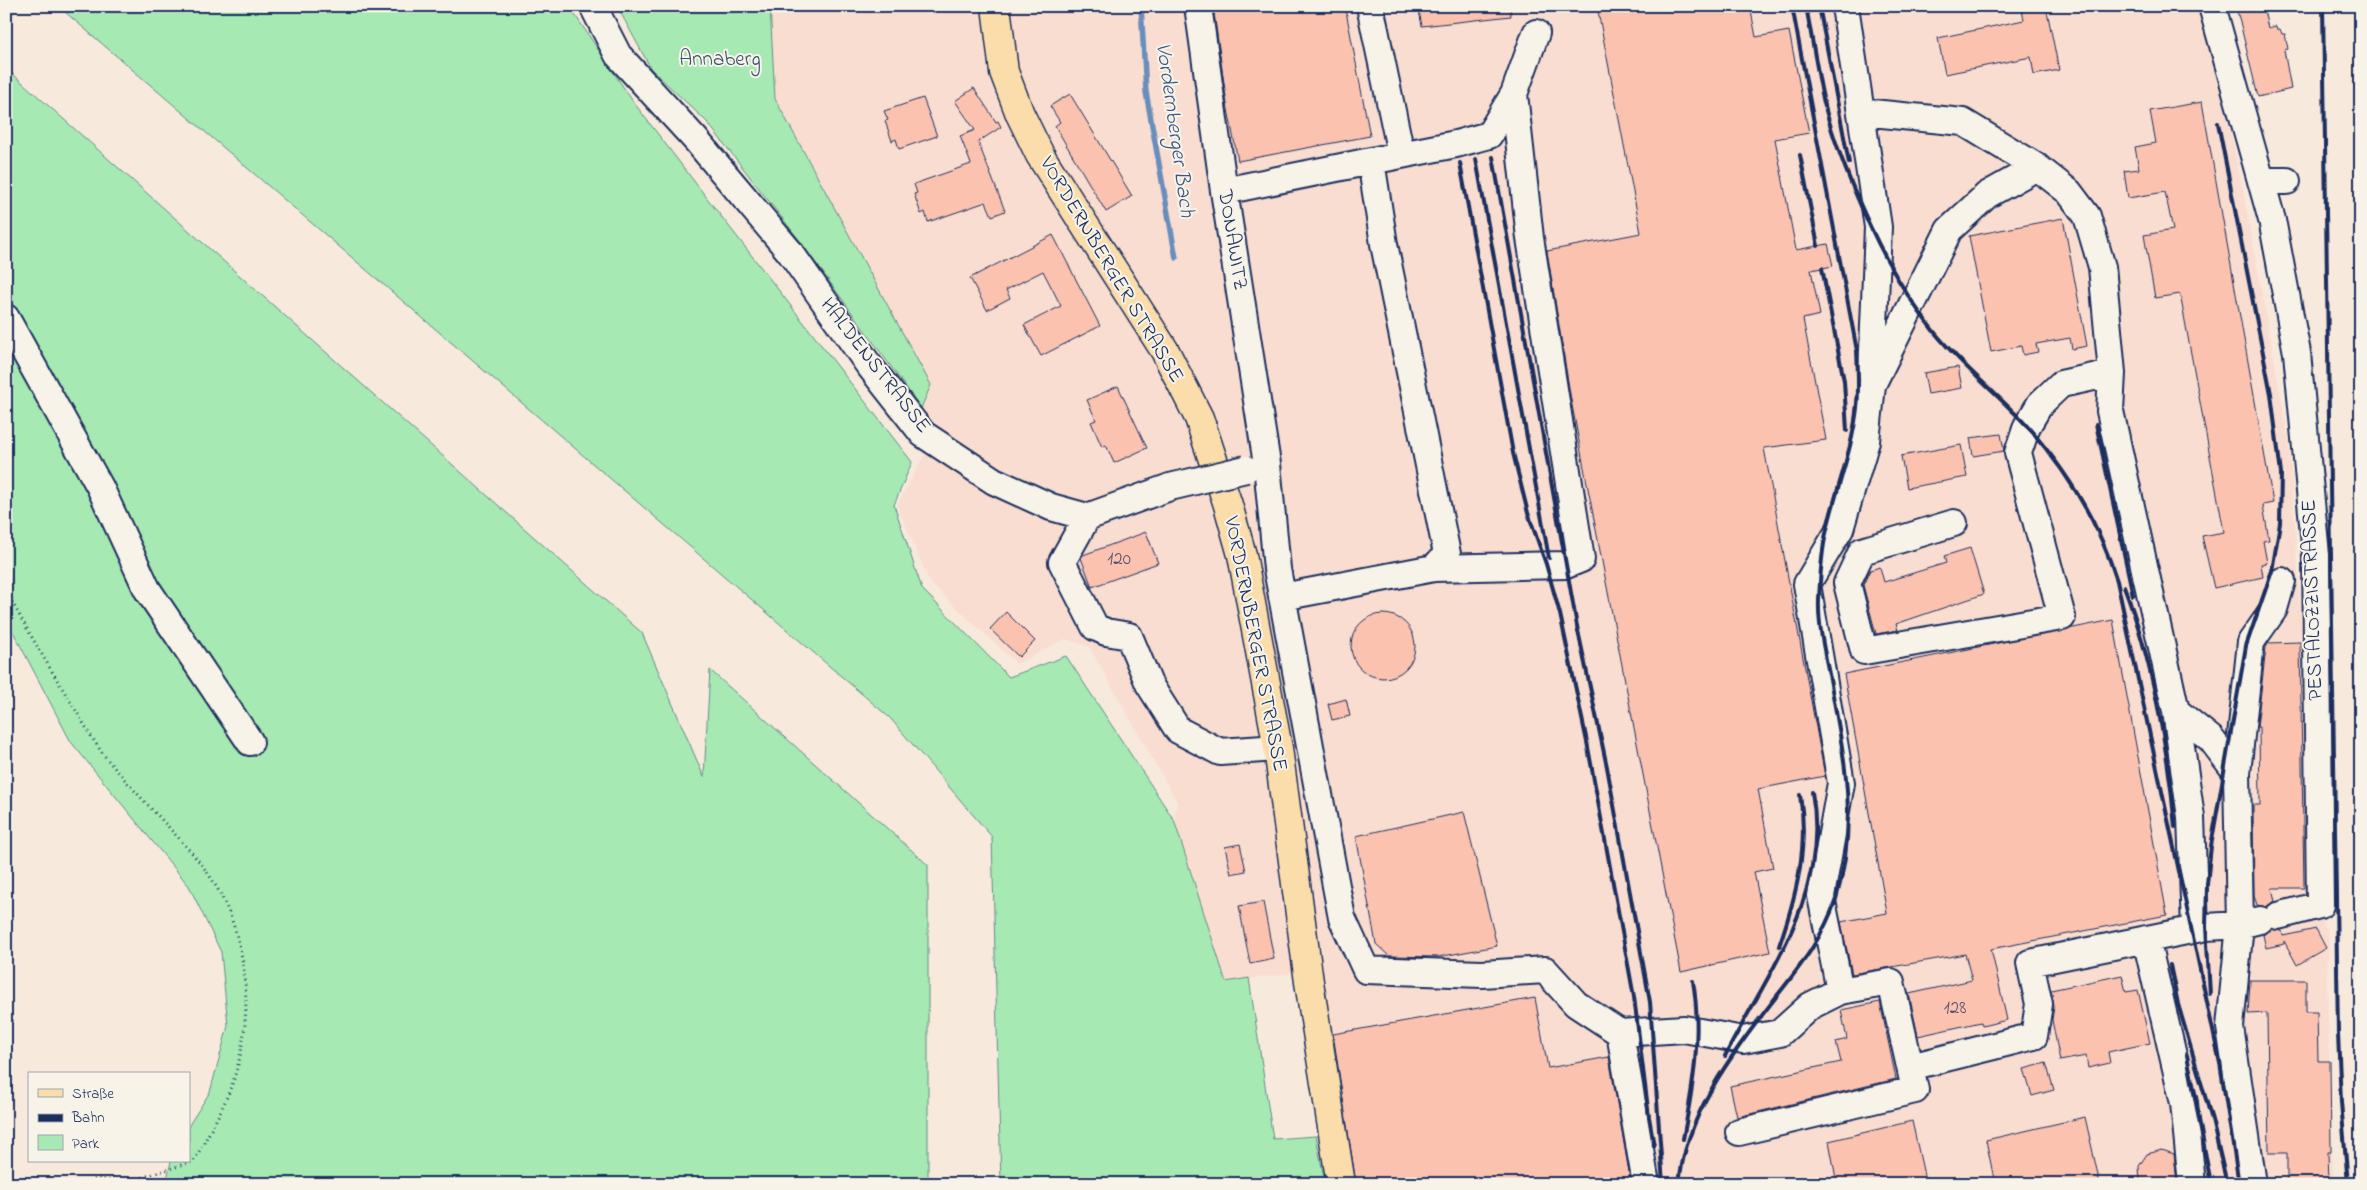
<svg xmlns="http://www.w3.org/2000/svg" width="2367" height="1190" viewBox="0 0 2367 1190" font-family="'Indie Flower',sans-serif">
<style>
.built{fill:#f9ddd0}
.green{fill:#a7e9b2;stroke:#618c88}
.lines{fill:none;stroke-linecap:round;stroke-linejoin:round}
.stream{stroke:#6b8ebc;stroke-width:5.5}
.building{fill:#fbc2b0;stroke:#1b2f5e}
.minor-casing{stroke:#1b2f5e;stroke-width:30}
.major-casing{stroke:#1b2f5e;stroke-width:31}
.path{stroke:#1b2f5e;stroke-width:3;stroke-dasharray:1 4;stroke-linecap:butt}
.minor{stroke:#f7f3e8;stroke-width:26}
.major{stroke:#faddab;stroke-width:28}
.rail{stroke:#1b2f5e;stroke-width:4}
.minor-bridge-casing{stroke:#1b2f5e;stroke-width:30;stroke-linecap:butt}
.minor-bridge{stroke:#f7f3e8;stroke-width:26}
.labels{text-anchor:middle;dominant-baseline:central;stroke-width:4;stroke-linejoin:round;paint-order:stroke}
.number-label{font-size:19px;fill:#535472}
.park-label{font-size:21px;fill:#37546f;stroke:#f7f3e8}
.street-label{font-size:21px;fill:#1b2f5e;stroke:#f7f3e8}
.water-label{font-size:22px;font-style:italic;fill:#3c5785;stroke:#f7f3e8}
</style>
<rect width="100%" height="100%" fill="#f8e9dd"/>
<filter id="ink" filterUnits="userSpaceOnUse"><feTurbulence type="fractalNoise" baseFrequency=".02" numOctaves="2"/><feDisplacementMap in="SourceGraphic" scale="10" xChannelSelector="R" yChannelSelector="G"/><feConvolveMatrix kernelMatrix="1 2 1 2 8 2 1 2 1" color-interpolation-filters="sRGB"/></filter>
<g filter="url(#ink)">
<!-- built -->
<path class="built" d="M770 6H2199L2223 97 2243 190 2289 441 2303 644 2308 898 2329 933 2327 983 2333 1184H1351L1315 970 1226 982 1174 820 1177 802 1089 646 1065 639 1017 664 930 583 897 505 925 454 921 408 931 385 775 99Z"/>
<!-- green -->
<path class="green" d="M58 6H572L575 15 634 103 700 189 912 462 894 505 922 589 1009 677 1066 656 1174 820 1226 982 1249 978 1273 1139 1316 1136 1325 1184H1001L992 837 890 718Z
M617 6H770L775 99 931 385 921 408 800 241 707 122 651 69Z
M6 68 642 633 704 777 710 670 928 865V1184H166L171 1161H189V1125L210 1092 228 1026 221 952 189 886 71 742 9 624 11 582 6 563Z"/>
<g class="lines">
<!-- stream -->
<path class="stream" d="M1141 6 1146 92 1176 258"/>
</g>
<!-- building -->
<path class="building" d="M1213 6H1345L1370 136 1238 161 1227 104Z
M1418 6H1510L1511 16 1422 26Z
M1597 6H1750L1756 37 1789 31 1809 133 1775 139 1796 250 1828 244 1833 266 1811 270 1820 315 1803 319 1826 440 1764 448 1825 776 1758 789 1773 868 1754 872 1770 952 1681 972 1571 400 1547 251 1641 233Z
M2046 6 2059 70 2034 75 2031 57 1945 74 1938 38 2024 20 2022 10Z
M2236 6H2263L2268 28 2276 26 2277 29H2280L2282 34H2285L2288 49 2284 50 2291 89 2258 97Z
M974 88 996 122 998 121 1001 127 978 142 1005 211 992 216 986 202 928 222 925 212 921 214 914 194 917 193 914 184 971 164 960 136 975 130 955 101Z
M1070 94 1132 196 1106 212 1055 126 1060 122 1050 106Z
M923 98 937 136 899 149 896 139 892 141 885 121 888 120 884 111Z
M2202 102 2273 503 2263 505 2269 540 2263 541 2267 563 2261 564 2263 577 2214 588 2202 536 2224 532 2180 294 2155 298 2144 235 2173 230 2165 192 2128 198 2124 171 2139 169 2135 147 2156 143 2150 111Z
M2063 218 2087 346 2072 349 2070 338 2036 344 2038 352 2023 355 2021 346 1991 352 1969 236Z
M1053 235 1100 326 1041 356 1024 325 1061 306 1043 271 1006 290 1010 298 987 310 970 278Z
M1958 367 1962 388 1928 394 1924 373Z
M1118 386 1147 448 1114 463 1106 445 1102 447 1091 422 1096 420 1087 400Z
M2001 434 2004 451 1973 456 1970 438Z
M1961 445 1967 477 1907 488 1901 456Z
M1146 532 1158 563 1092 587 1081 558 1083 555Z
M1970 548 1984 594 1896 624 1898 630 1876 634 1863 585 1870 570 1880 567 1884 582 1946 563 1944 556Z
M1006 612 1035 641 1019 657 990 629Z
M1351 646a32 32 0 1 1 64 0a32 32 0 1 1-64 0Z
M2113 620 2167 915 1991 949 2007 1020 1982 1026 1981 1022 1918 1036 1909 994 1972 980 1965 954 1852 974 1841 922 1887 913 1844 674Z
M2300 642 2304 888H2272L2275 901 2266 907 2257 905 2254 895 2253 805H2260L2259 727H2257L2266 647 2269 643Z
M1346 699 1350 716 1332 720 1328 704Z
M1464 812 1497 946 1438 957 1389 956 1376 944 1356 836Z
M1240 844 1246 871 1231 874 1225 847Z
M1263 902 1274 959 1250 964 1239 906Z
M2272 929 2282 931 2283 936 2316 929 2326 948 2297 965 2284 941V944L2266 948 2263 935Z
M2122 975 2126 992 2138 990 2150 1043 2108 1052 2110 1063 2088 1068 2086 1056 2060 1061 2052 1020 2054 1006 2051 990Z
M2250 980H2306V1012H2317L2318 1061H2330L2331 1152H2328L2329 1184H2287V1153H2269L2267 1013 2248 1014Z
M1535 998 1548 1068 1609 1057 1631 1184H1356L1333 1034Z
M1880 1002 1896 1079 1737 1117 1730 1086 1841 1062 1836 1042 1847 1039 1841 1010Z
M2046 1063 2054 1090 2032 1096 2024 1069Z
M2085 1117 2100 1184H1995L1986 1140Z
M1912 1121 1926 1184H1837L1829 1141Z
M2162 1150 2174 1154 2177 1184H2140L2139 1166 2147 1154Z"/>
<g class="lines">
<!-- minor casing -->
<g class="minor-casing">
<path id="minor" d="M593 6 618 55 696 140 790 252 868 364 923 434 994 481 1051 507 1087 517
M1198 6 1224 191 1267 464 1277 569 1342 918 1366 970 1482 974 1545 970 1576 1004 1620 1033 1684 1029 1743 1040 1780 1033 1810 1006 1840 991 1891 982 1910 1067 2034 1036 2039 1004 2030 963 2206 927 2240 925 2260 920
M1370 6 1401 154
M1845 6 1878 227 1872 375
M2212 6 2272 220
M1862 112 1963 122 2037 167 2069 192 2087 216 2102 267 2112 373 2110 411 2176 711 2191 817 2195 929
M1371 161 1456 144 1489 135 1514 94 1536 33
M2261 181H2287
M1224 191 1371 161 1384 244 1447 554 1434 568 1282 597
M2273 225 2297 353 2316 555 2320 905 2278 916
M6 318 100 487 147 589 250 742
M1087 517 1062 562 1095 627 1106 632 1129 636 1149 684 1178 730 1220 752 1278 748
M1087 517 1170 487
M1954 523 1862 551 1847 583 1864 651 2062 617 2018 453 2027 426 2040 404 2061 384 2112 373
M1434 568 1566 565 1581 559 1530 238 1514 94
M2176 711 2211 739 2237 773 2240 925 2230 1027 2253 1184
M2237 773 2251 642 2274 609 2282 581
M2146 939 2184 1103 2192 1184
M1840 991 1821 896 1841 783 1807 584 1840 529 1866 441 1872 385 1949 230 1987 195 2037 167
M1620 1033 1646 1184
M1739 1132 1915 1090 1910 1067"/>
</g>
<!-- major casing -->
<g class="major-casing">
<path id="major" d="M996 6 1004 72 1020 114 1040 155 1165 351 1199 418 1228 505 1242 555 1278 748 1309 982 1341 1184"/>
</g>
<!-- path -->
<path class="path" d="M12 602C32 638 53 674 75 709 84 724 93 740 103 754 134 793 170 826 201 864 246 921 256 1004 236 1072 227 1103 209 1133 194 1161L125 1183 97 1178 88 1184"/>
<!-- minor -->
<use href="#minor" class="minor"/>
<!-- major -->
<use href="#major" class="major"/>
<!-- rail -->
<path class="rail" d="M1806 6C1812 38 1817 71 1824 103 1831 131 1841 158 1852 185 1874 238 1896 283 1932 329 1960 365 1997 393 2027 426 2068 472 2099 523 2117 581L2221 1068
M1819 6 1849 163
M2323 6 2338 1034 2341 1102 2348 1184
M1800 155 1818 246
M1493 157 1577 626 1607 767 1650 1002 1663 1184
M1476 159 1549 558
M1460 163 1513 453 1528 513 1546 564 1560 614 1587 742 1634 997 1649 1117 1654 1146
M1822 268 1844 381 1847 431
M2096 424 2133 595
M2124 586C2152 659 2168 748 2175 827
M1779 946C1796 897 1809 847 1800 795
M2170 965 2178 1004 2212 1120 2227 1184
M2210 994 2206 927 2207 884 2211 846 2246 646 2272 571 2280 523 2281 474 2271 394 2218 123
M2187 1055 2211 1184
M1725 1056C1768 972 1831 893 1812 792
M2220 1063 2239 1184
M1683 1139C1693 1087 1702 1035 1693 981
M1679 1184C1686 1112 1734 1052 1776 997 1800 967 1824 936 1836 899 1859 822 1844 756 1830 679 1825 654 1818 626 1819 600 1820 579 1821 558 1825 538 1834 495 1852 452 1857 408 1859 389 1858 370 1857 351L1792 6"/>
<!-- minor-bridge casing -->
<g class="minor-bridge-casing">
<path id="minor-bridge" d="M1170 487 1246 469"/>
</g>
<!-- minor-bridge -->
<use href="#minor-bridge" class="minor-bridge"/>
</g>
</g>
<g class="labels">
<!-- number labels -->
<g class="number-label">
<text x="1119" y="559">120</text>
<text x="1955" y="1008">128</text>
</g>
<!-- park labels -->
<g class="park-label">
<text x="720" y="60">Annaberg</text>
</g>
<!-- street labels -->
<g class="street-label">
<text transform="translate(1232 240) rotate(81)">DONAWITZ</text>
<text transform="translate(1111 270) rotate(59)">VORDERNBERGER STRASSE</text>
<text transform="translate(875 366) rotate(52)">HALDENSTRASSE</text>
<text transform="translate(2313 600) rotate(-92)">PESTALOZZISTRASSE</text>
<text transform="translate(1255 644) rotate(79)">VORDERNBERGER STRASSE</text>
</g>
<!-- water labels -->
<g class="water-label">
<text transform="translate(1174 130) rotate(82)">Vordernberger Bach</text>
</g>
</g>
<!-- margin -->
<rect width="2367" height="1190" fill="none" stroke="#f7f3e8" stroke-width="25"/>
<rect x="12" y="12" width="2342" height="1165" fill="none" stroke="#1b2f5e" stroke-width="2" filter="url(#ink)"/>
<!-- legend -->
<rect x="28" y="1072" width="162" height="90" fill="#f7f3e8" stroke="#9fa5b1"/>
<rect x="38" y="1089" width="25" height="8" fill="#faddab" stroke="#9fa5b1"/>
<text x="72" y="1098" font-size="15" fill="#1b2f5e">Straße</text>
<rect x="38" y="1114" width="25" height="8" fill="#1b2f5e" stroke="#9fa5b1"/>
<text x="72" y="1122" font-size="15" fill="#1b2f5e">Bahn</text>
<rect x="38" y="1135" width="25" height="15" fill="#a7e9b2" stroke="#9fa5b1"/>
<text x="72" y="1148" font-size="15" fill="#1b2f5e">Park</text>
</svg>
